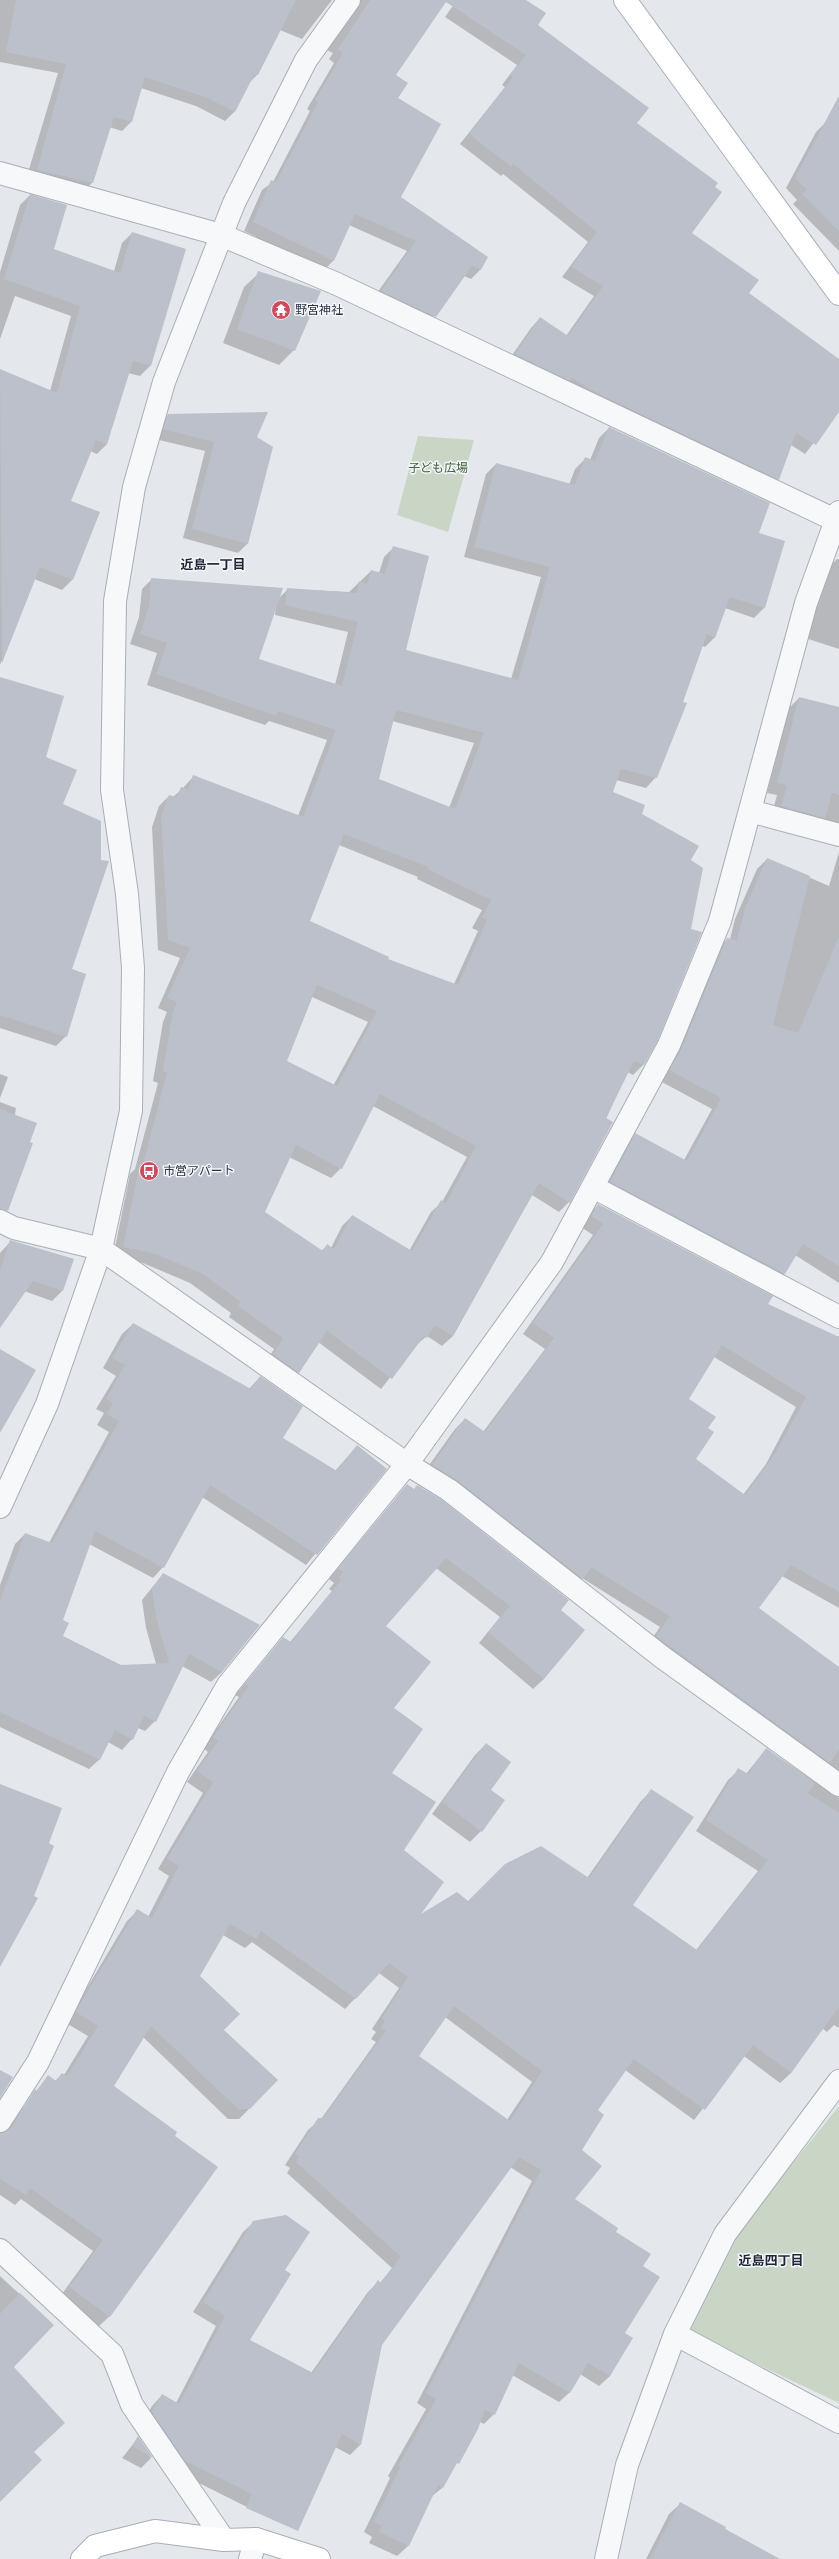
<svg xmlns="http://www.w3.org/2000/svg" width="839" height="2559" viewBox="0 0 839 2559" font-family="'Roboto Condensed','Noto Sans JP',sans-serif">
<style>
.green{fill:#c9d6c5}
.shadow{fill:#0003;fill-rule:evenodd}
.building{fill:#bbc0ca;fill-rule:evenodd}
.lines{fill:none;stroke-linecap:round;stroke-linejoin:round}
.street-casing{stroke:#a9aeb7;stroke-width:24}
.secondary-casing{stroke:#a9aeb7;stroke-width:24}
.street{stroke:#f7f8fa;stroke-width:22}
.secondary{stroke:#fff;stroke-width:22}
.labels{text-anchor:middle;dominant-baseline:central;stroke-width:3;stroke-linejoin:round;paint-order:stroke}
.poi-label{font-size:12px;fill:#2b3445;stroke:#f4f6f9;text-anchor:start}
.park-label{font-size:12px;fill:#3f6138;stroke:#f4f6f9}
.neighbourhood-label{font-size:13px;font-weight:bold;fill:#1d2536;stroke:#f4f6f9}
</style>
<rect width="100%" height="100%" fill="#e4e7ec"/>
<!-- green -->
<path class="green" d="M418 436 474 440 448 532 397 515Z
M839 2106V2403L687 2331 730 2241Z"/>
<!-- shadow -->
<path class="shadow" d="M0 0H332L302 39 280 30 257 75 249 83 234 112 225 121 196 106 141 88 131 122 122 131 109 127 92 183 83 192 27 176 58 73 0 62Z
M346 0H425L395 76 400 197 487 258 480 270 471 279 464 276 426 326 372 300 407 251 349 225 333 261 324 270 244 231 262 190 273 182 310 111 307 109 334 63 329 59 333 53 327 50 353 12Z
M457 0H525L536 25 636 123 691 233 748 293 839 360V410L805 454 791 445 778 479 768 489 506 364 531 328 540 318 566 336 594 296 562 277 588 242 503 174 501 176 460 144 505 87 502 85 517 65 445 17Z
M839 96V251L793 204 797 200 786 188 816 132 824 124Z
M30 195 52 249 114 271 122 243 132 233 150 366 140 376 128 373 107 444 97 454 90 451 70 502 99 513 72 580 62 590 34 579 0 665V371L50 391 71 316 15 296 0 339V272L20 205Z
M259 273 294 350 279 365 223 343 244 287Z
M168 415 256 438 248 543 238 553 183 538 205 451 155 439 159 425Z
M609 428 758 533 764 608 754 618 725 608 715 637 705 647 702 646 656 777 646 788 616 780 612 792 641 814 689 861 657 1039 643 1065 633 1075 627 1072 569 1202 559 1212 532 1195 453 1336 442 1346 427 1336 415 1346 381 1389 318 1342 298 1372 288 1382 264 1365 274 1349 229 1317 231 1313 190 1283 143 1263 113 1257 130 1174 135 1169 158 1083 153 1081 163 1022 167 1012 158 1008 180 958 158 950 152 827 159 806 169 796 173 797 182 789 193 777 298 816 327 740 269 721 265 725 147 685 157 653 130 644 139 617 142 589 152 579 278 599 288 589 349 592 371 571 379 573 384 557 394 547 404 651 511 679 541 577 464 557 486 474 496 464 569 485 575 469 585 459 590 460 599 438ZM276 606 275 615 348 632 335 685 257 659ZM392 721 474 743 449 808 378 780ZM339 845 418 877 417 879 482 910 472 928 478 931 454 984 386 959 309 922ZM312 997 368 1022 333 1086 286 1061ZM373 1106 467 1157 442 1202 431 1212 409 1251 352 1216 342 1226 331 1248 327 1246 321 1251 263 1212 289 1157 331 1178 341 1168Z
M837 559H839V649L805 638 829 567Z
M0 678 45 757 61 804 70 969 66 1036 56 1046 0 1028Z
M799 698 839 708V835L771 817 777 795 767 793 789 708Z
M839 852V1283L795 1255 784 1274 774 1284 600 1192 625 1145 636 1135 684 1160 712 1109 660 1081 717 949 727 939H730L735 919 757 869 767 859 829 886Z
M0 1074 8 1077 0 1098Z
M0 1102 16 1108 0 1207Z
M598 1205 767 1304 837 1337 839 1336V1608L782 1576 758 1608 839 1668V1789L646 1647 660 1627 582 1578 572 1589 422 1475 455 1429 465 1419 483 1432 545 1349 523 1334 593 1235 581 1227 588 1215ZM714 1357 796 1407 766 1464 743 1495 695 1459 707 1429 687 1400Z
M11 1241 73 1259 62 1291 52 1301 24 1291 0 1326V1253Z
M133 1324 249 1389 260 1377 281 1438 335 1471 357 1446 386 1469 306 1565 202 1497 163 1567 153 1578 89 1544 62 1621V1637L120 1666 156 1664 146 1628 142 1600 163 1574 222 1672 211 1682 182 1666 155 1721 145 1731 138 1728 132 1739 122 1750 108 1742 100 1759 89 1769 0 1727V1585L15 1544 25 1534 49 1543 109 1432 97 1425 104 1413 96 1409 116 1376 103 1368 122 1334Z
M407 1485 560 1610 544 1679 533 1689 479 1643 500 1617 436 1568 385 1626 393 1708 391 1773 402 1850 417 1917 468 1902 587 1878 641 1801 652 1790 632 1905 696 1950 758 1871 696 1831 728 1780 739 1770 746 1774 766 1749 839 1798V2028L834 2025 827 2032 822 2028 791 2073 780 2083 744 2056 694 2120 625 2070 596 2111 581 2150 574 2199 614 2232 642 2267 610 2376 599 2386 580 2374 570 2392 559 2402 512 2375 494 2414 484 2424 480 2422 442 2488 431 2497 408 2546 397 2556 369 2543 372 2537 364 2532 390 2478 388 2476 426 2409 417 2403 532 2181 510 2167 381 2345 360 2445 350 2455 335 2447 253 2510 175 2471 142 2423 152 2406 162 2395 176 2403 216 2326 193 2312 243 2232 254 2222 283 2270 248 2340 311 2373 368 2292 378 2282 380 2283 392 2268 287 2173 290 2168 285 2165 308 2130 321 2119 376 2042 371 2039 376 2032 372 2029 399 1988 379 1973 345 2009 252 1942 245 1948 223 1935 199 1976 222 2030 249 2109 239 2119H228L143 2037 112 2086 110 2316 99 2326 59 2298 93 2251 21 2199 15 2205 0 2195V2134H3L48 2076 55 2081 62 2074 64 2075 88 2036 66 2023 127 1921 137 1911 148 1917 169 1876 158 1869 203 1793 187 1782 208 1752 203 1748 239 1697 235 1695 283 1639 290 1642 332 1591 329 1589 334 1583 329 1579ZM445 2017 532 2082 507 2120 418 2057Z
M486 1744 490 1790 481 1831 470 1842 432 1814 475 1755Z
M0 2276 53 2325 13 2367 33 2453 0 2498Z
M138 2438 151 2458 141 2468 122 2458Z
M680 2504 779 2559H646L669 2514Z"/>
<!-- building -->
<path class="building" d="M16 0H296L258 75H254L235 112 205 97 145 77 132 122 114 117 93 183 37 170 66 64 6 52Z
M370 0H526L546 13 538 25 649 108 637 123 718 183 715 187 722 192 692 233 759 280 749 293 839 359V412L816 445 796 433 779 480 593 391 572 378 570 381 515 354 540 317 568 336 603 286 571 267 597 232 513 164 511 167 469 134 513 77 510 75 526 55 446 2 396 75 408 83 398 98 441 124 401 197 488 257 481 270 472 266 436 317 381 291 416 241 355 214 334 261 253 222 271 180 276 182 318 102 315 100 343 53 338 49Z
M839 97V231L802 194 807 190 795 178Z
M30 194 67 205 54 249 120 273 132 232 186 249 151 366 133 361 107 444 96 440 71 501 100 512 73 580 40 567 2 663 0 369 57 393 80 306 4 279Z
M258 271 321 291 295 351 237 329Z
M268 412 257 437 273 447 248 544 192 529 214 442 163 429 168 414Z
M609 427 770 503 759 533 785 541 765 608 730 597 715 638 707 634 683 702 687 703 657 778 621 769 613 792 645 805 642 814 699 846 691 860 703 868 691 929 702 932 658 1040 644 1065 634 1061 606 1118 613 1122 570 1203 539 1183 453 1336 435 1325 427 1338 424 1336 392 1379 327 1331 299 1373 273 1354 283 1338 238 1306 241 1302 201 1273 153 1253 123 1247 140 1163 143 1164 167 1073 163 1071 173 1011 177 1002 167 998 190 948 168 940 161 816 169 795 177 797 181 787 188 790 193 775 303 817 336 730 278 711 276 716 156 674 167 643 140 634 149 606 151 578 283 588 259 659 342 686 358 622 285 605 287 588 357 593 359 581 367 584 371 570 385 574 393 546 429 556 406 650 518 680 550 567 474 547 496 463 575 485 585 457 595 461ZM396 710 484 733 455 809 379 779ZM344 834 428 867 427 869 491 900 482 917 487 920 458 985 388 959 389 957 310 921ZM317 985 377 1011 337 1086 287 1061ZM380 1094 476 1146 446 1203 441 1200 412 1251 352 1215 334 1249 327 1244 323 1251 265 1212 296 1145 342 1169Z
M0 677 64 696 46 757 77 770 63 804 101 821V860L109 861 72 969 86 974 67 1037 0 1015Z
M799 697 839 707V795L832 793 825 818 781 806 787 785 777 783Z
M767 858 810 876 773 1025 798 1033 839 937V1266L803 1244 785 1274 610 1182 635 1133 687 1161 721 1098 669 1070 681 1050 727 938 737 940 745 908Z
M0 1109 37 1123 30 1142 33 1143 8 1211 0 1209Z
M598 1204 773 1296 768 1304 839 1337V1592L791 1565 759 1608 839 1667V1750L830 1763 656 1636 670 1616 591 1567 583 1579 457 1480 432 1465 465 1418 485 1432 554 1338 533 1323 603 1224 591 1216ZM722 1345 806 1397 776 1452 745 1495 696 1459 714 1432 708 1428 716 1417 689 1399Z
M10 1240 74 1259 63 1291 33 1281 0 1328V1270Z
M133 1323 251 1389 260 1376 303 1406 283 1438 337 1471 357 1445 387 1469 317 1555 210 1485 164 1568 95 1531 63 1620 69 1623 63 1636 121 1665 169 1663 156 1617 152 1589 163 1573 260 1625 222 1672 189 1654 156 1722 144 1716 133 1740 115 1730 100 1760 0 1712V1601L25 1533 52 1543 119 1421 107 1414 113 1403 106 1399 125 1365 112 1358Z
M0 1349 36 1370 0 1433Z
M407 1484 414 1489 417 1485 442 1500 569 1600 561 1610 585 1630 544 1679 488 1632 510 1606 446 1558 386 1626 431 1662 394 1708 423 1729 392 1773 436 1802 404 1850 444 1882 421 1914 457 1892 468 1901 505 1864 541 1846 589 1878 651 1789 694 1817 633 1905 697 1950 768 1860 706 1820 738 1768 748 1774 766 1748 815 1783 808 1793 839 1813V2007L791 2073 753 2045 705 2110 634 2059 598 2110 604 2115 582 2150 602 2166 575 2199 618 2228 616 2232 651 2254 643 2266 660 2277 625 2333 633 2338 610 2376 588 2363 570 2393 519 2363 495 2415 485 2410 478 2429 459 2464 457 2463 443 2488 438 2485 409 2546 379 2532 382 2526 374 2522 400 2467 398 2466 436 2399 426 2393 541 2170 519 2157 382 2345 361 2445 342 2434 298 2531 246 2508 252 2494 185 2461 152 2412 162 2394 179 2404 225 2316 203 2302 253 2221 286 2215 310 2232 285 2270 291 2274 250 2340 313 2373 378 2280 381 2283 401 2257 296 2162 299 2157 295 2154 318 2118H323L386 2031 380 2028 385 2021 382 2018 408 1977 389 1963 356 1999 261 1931 256 1939 230 1924 200 1976 240 2014 224 2030 278 2080 250 2109H238L151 2026 114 2086 177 2132 175 2136 218 2167 110 2317 69 2287 103 2240 30 2188 26 2195 0 2179V2133L11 2128 35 2089 37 2091 48 2075 56 2081 62 2073 67 2076 98 2026 76 2012 77 2009 137 1909 152 1918 179 1866 167 1859 213 1782 197 1771 218 1741 213 1737 249 1686 245 1684 283 1637 291 1642 341 1580 339 1578 343 1572 338 1569ZM454 2006 542 2071 510 2121 419 2056Z
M486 1743 511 1762 491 1790 505 1800 482 1832 442 1802Z
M0 1784 62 1808 49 1843 54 1846 34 1896 38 1898 0 1967Z
M0 2070 13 2077 0 2098Z
M20 2293 54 2325 14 2367 65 2423 34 2452 42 2460 0 2502V2314Z
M138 2436 153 2458 132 2446Z
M680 2502 726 2527 725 2529 780 2559H650Z"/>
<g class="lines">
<!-- street casing -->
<g class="street-casing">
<path id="street" d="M0 173 221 235 337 284 835 520
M750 811 839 835
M593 1187 839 1317
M0 1221 14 1228 101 1249 407 1464 449 1490 662 1657 839 1785
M0 1507 47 1404 101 1249 131 1111 133 968 127 894 112 790 115 601 134 487 164 382 234 203 306 60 349 0
M0 2121 38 2062 178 1772 228 1685 407 1464 552 1262 669 1045 720 921 806 603 839 512
M0 2250 112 2354 132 2405 224 2540
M675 2334 839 2422
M250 2559 256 2539
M606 2559 627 2465 675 2334 725 2234 839 2081"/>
</g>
<!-- secondary casing -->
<g class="secondary-casing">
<path id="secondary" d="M625 0 839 294
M82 2559 95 2546 155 2531 224 2540 256 2539 319 2559"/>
</g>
<!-- street -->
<use href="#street" class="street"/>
<!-- secondary -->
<use href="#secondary" class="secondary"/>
</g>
<!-- icons -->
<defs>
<g id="temple-disc" transform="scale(1)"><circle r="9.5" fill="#d1495b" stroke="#f4f6f9"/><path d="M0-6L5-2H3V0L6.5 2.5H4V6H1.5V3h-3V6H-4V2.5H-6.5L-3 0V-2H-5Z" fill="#fff"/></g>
<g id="bus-disc" transform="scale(1)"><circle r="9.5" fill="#d1495b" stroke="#f4f6f9"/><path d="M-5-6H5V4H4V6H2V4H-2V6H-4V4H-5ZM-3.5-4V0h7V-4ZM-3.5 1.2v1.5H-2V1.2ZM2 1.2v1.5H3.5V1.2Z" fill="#fff"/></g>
</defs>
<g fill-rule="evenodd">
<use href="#temple-disc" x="281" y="310"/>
<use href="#bus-disc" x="149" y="1171"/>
</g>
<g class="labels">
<!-- poi labels -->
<g class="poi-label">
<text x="295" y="310">野宮神社</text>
<text x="163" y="1171">市営アパート</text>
</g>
<!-- park labels -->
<g class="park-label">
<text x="438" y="468">子ども広場</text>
</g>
<!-- neighbourhood labels -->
<g class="neighbourhood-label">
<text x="213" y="564">近島一丁目</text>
<text x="771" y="2260">近島四丁目</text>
</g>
</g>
</svg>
